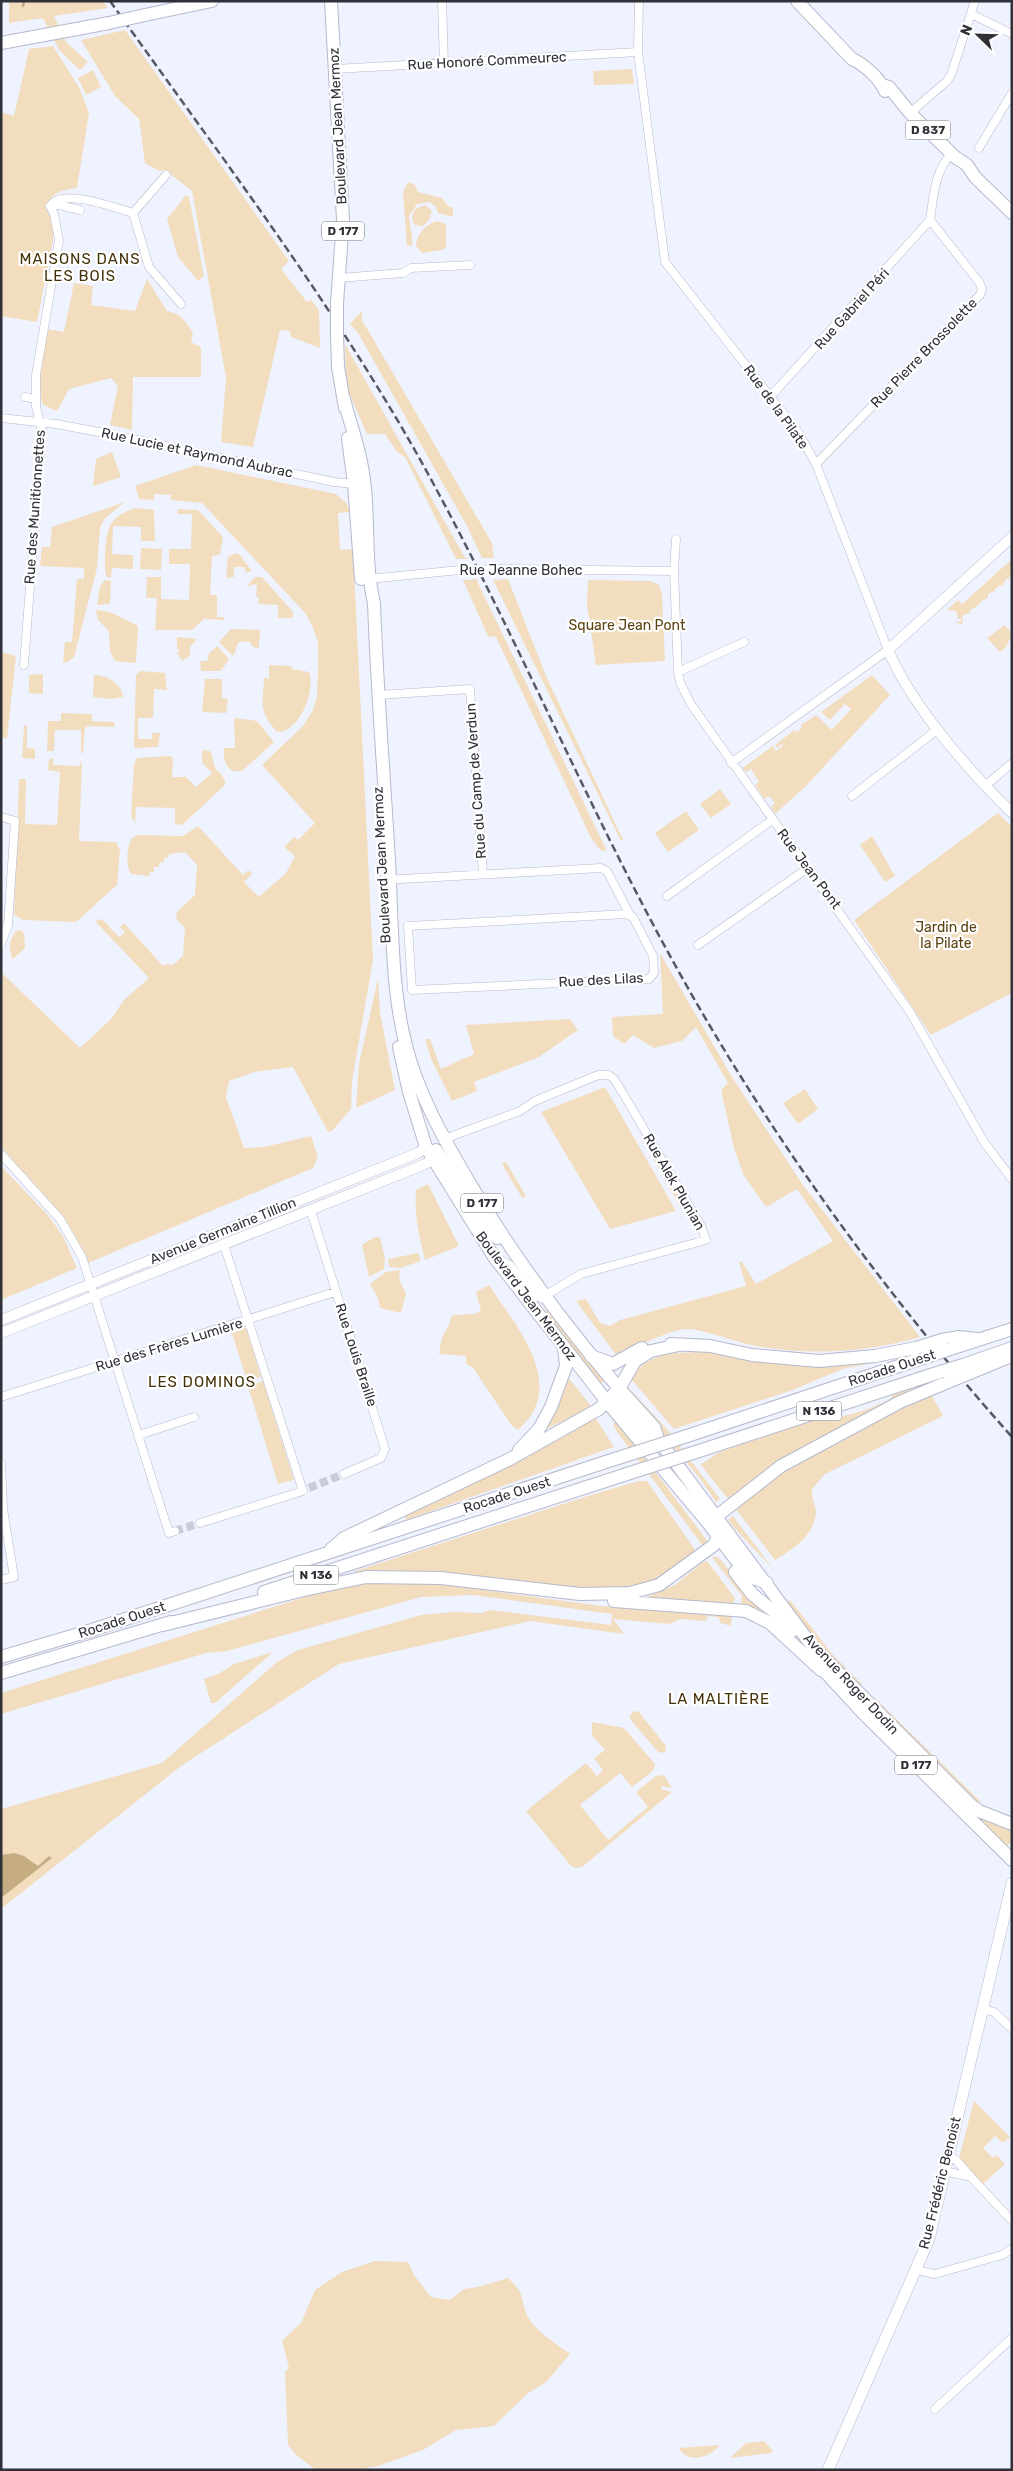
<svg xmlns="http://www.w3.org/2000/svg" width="1013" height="2471" viewBox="0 0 1013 2471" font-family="Rubik,sans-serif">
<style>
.green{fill:#f2debf}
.water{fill:#c5ac83}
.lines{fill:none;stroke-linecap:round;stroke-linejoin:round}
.stream{stroke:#c5ac83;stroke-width:2.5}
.minor-tunnel{stroke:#c9cbd7;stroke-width:8;stroke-dasharray:8 4;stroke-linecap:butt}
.minor-casing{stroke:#b5b9cd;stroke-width:9}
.tertiary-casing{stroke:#b5b9cd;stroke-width:11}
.secondary-casing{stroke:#b5b9cd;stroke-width:12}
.primary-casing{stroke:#b5b9cd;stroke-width:14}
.trunk-casing{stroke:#b5b9cd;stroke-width:14}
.minor{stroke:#fff;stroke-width:8}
.tertiary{stroke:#fff;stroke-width:10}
.secondary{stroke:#fff;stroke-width:11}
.primary{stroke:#fff;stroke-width:12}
.trunk{stroke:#fff;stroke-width:12}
.rail{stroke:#575962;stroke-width:2.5;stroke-dasharray:8 4;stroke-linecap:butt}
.minor-bridge-casing{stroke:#b5b9cd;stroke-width:9;stroke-linecap:butt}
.primary-bridge-casing{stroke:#b5b9cd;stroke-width:14;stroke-linecap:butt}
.trunk-bridge-casing{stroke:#b5b9cd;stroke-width:14;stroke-linecap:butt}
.minor-bridge{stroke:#fff;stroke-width:8}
.primary-bridge{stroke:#fff;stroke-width:12}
.trunk-bridge{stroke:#fff;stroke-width:12}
.labels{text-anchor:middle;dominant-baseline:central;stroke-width:4.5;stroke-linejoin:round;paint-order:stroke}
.shield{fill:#fff;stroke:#6d6e74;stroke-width:1}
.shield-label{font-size:12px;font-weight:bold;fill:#2f3038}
.street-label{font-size:14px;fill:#2f3038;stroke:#fff}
.park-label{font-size:14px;fill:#5c4210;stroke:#fff}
.neighbourhood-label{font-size:15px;letter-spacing:1px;fill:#443009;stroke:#fff}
</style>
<rect width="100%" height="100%" fill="#eff2ff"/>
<!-- green -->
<path class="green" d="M9 1H103L108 8 54 16 67 43 88 62 80 70 59 50 43 18 9 23Z
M125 30 289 261 281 269 307 302 311 300 319 310 320 348 291 337 290 331 280 330 253 447 221 442 226 377 192 191 165 170 159 171 145 163 139 119 115 96 81 40Z
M53 46 80 89 89 113 77 188C62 190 52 192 47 207L53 215V240L37 322 1 316V112L14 116 29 49Z
M632 69 634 84 594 85 593 71Z
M93 70 101 87 86 95 78 78Z
M408 182 415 185 418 192 442 198 448 206 453 208V217L438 213 436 207 430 202 417 204 409 216 413 245 407 246 403 192Z
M186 195 189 197 204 276 198 281 178 257 167 219Z
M425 205 432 211 429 220 423 226 415 225 412 219 414 210Z
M437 221 446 224V247L442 250 422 253 416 246C416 235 426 224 437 221Z
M147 279 167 311C181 314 186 321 193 333L191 342 201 347V377H133L132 430 110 425 118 386 111 378 69 389 57 411 43 405C35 383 43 353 46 329L64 332 74 283 93 286 91 305 135 311Z
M362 311V320L492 543 494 558H482L467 526 358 333 350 324Z
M345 344 464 556 468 559H456L405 457 397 452 385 434H367L346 386Z
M112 452 121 477 93 486 96 459Z
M196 465 336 494 346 503 351 512 338 513 340 550 353 549 373 960 352 1081 351 1109 332 1131 328 1132 293 1067 254 1072 229 1081 226 1097 244 1148 264 1147 311 1136 318 1157 313 1168 88 1263 66 1220 1 1147V972L80 1048 110 1020 124 1000 149 978 95 921 102 919 119 937 125 932 120 927 124 923 163 966 166 964 173 965 183 956 185 928 176 919 177 912 195 895 197 865 185 852 169 854 168 858H164V862L159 863V867H154V872H150L149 876 131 874C125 866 127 846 132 838L137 835 183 836 198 826 243 875 248 870 252 874 244 882 259 897 286 873 295 856 284 847 294 837 298 840 315 823 262 765 303 726 313 710 317 696 318 668V643L313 628 306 614 202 503 171 500V495L154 494V500L139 499 135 486Z
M125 502 105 518 100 528 97 568 74 657 68 662 63 663 65 642H72L77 579H84V568L40 566 42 547H50L52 527Z
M136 508 154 510 155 541H141V527L113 526 112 554 133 555V569L112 568 111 578 107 577C103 571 105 534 110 526 115 516 125 511 136 508Z
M178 509 198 510 223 537 220 555 212 556 210 595H217V617H224V620L204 619 192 630H155L157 598H146L147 577H161V599L189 600 190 564H169V549H191L192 514H177Z
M141 548 162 549 161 570 140 569Z
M235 553 240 555 252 571 246 573 244 567H234V577L226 578 228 557Z
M1012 559V576H1009V579H1006L1002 586 999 585 998 588H995V591L988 594V598C980 600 978 608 970 610V613L963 615 962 625 954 621 961 622V619H958L956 611 947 610 958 600 962 604Z
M255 577H262L293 612V618H278V605L258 604 259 597H256L257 584 247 586Z
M478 579 477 581 607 851 600 850 591 838 496 637 488 636 463 580Z
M508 579 546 676 623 840 621 841 493 580Z
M105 580 111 581 110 604 97 605 100 586Z
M588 580 650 581 659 585 662 595 665 661 596 665 587 604Z
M96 610 110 612 138 626 136 663 115 661 110 652 109 631 98 620Z
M1005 625 1012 634 1006 647 1000 652 987 638Z
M231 629 260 630 259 648 253 647 250 642 244 641 238 643 234 655H232L219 642Z
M177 637 197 639 190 647V656L182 661 177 653 181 650 177 649Z
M217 646 229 659 221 671H201L200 661H207L209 653Z
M1 652 16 656 7 739 1 737Z
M269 665 292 666V669L309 672C316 691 299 733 277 732 258 710 263 705 264 678H269Z
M140 671 165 673 167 690 154 689 153 718H138V739H152V733H160L158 747 135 748 134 746 136 675Z
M43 674V694L29 693V675Z
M94 675C106 675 122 683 123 697L112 699 93 697Z
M872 675 890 695 805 787 775 814 771 807 775 803 769 796 764 799 755 785 759 782 751 769 746 772 742 768 773 746 776 751 783 746 782 744 777 748 775 745 794 730 796 732 802 728 801 725 816 715 832 730 851 709 845 704 830 720 821 712Z
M205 679H222V698L228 699 226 713 202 712Z
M61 713 92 714V721L114 722 115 727 88 726 85 728 83 752 81 754V730H55L54 751H47L48 721H61Z
M234 718 257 721 274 742 242 771C227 774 223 761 224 748H235Z
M27 725V748L35 749V759L22 758 24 726Z
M202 750 210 751C214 756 212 761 215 767 218 774 226 776 225 785L182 825 175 824V808L136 807 135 823 131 816 134 764 137 758 170 756 173 758 172 777H186L196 787 212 773 202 763Z
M53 758V765L80 766 81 760 82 762 79 841 116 842 120 850 117 885 76 922 23 920 14 915 19 779H26L25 824 57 825 60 772 48 770 49 759Z
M720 789 731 804 711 818 700 804Z
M686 811 699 830 668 852 655 833Z
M998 813 1012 827V993L931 1035 854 920Z
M872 836 895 876 885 882 860 845Z
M21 930 24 933 25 948 13 959C8 949 9 939 16 931Z
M660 953 732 1077 803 1185 920 1337C865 1353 807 1356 751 1345 734 1341 701 1329 688 1329 671 1329 632 1348 617 1356L576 1301 586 1299 600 1323 610 1326 620 1320 746 1286 739 1262H742L756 1284 833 1241 797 1189 766 1207 743 1174 734 1148 721 1090 728 1083 696 1027 682 1041 654 1048 633 1035 624 1044 613 1036 612 1017 663 1014Z
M378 978 380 1012 395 1090 356 1108 359 1064Z
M570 1019 578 1030 539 1057 474 1082 477 1091 452 1101 431 1059 425 1039H430L441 1069 474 1054 466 1025Z
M605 1087 676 1211 610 1229 541 1112Z
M805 1089 818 1109 798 1124 783 1103Z
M653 1154 684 1206V1207L681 1208 651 1155Z
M506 1162 526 1196 522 1198 502 1164Z
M1 1166 47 1214 63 1236 77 1268 1 1300Z
M428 1184 459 1246 425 1260C419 1236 414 1216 416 1190Z
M375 1237H380L385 1259 384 1269 369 1277 362 1245Z
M418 1253 421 1261 400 1268 389 1267 388 1259Z
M400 1270 399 1279 406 1294 401 1313 380 1308 378 1298 370 1284 386 1272Z
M489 1285C517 1328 569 1385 518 1430L512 1426 473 1368 466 1364V1356L439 1354 442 1337 450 1323V1319L453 1315 475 1314 481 1311 476 1292Z
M534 1298 543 1309 551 1313 605 1379 600 1386 532 1299Z
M246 1328 261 1377 247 1381 232 1333Z
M711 1352 888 1360 842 1369 793 1390 674 1429 631 1379C649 1349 680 1353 711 1352Z
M567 1376 592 1407 540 1432Z
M942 1379 769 1469 728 1499 700 1464C709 1461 713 1454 725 1450L821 1418C844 1419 870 1409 891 1399L892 1395Z
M263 1381 294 1480 278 1484 248 1386Z
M626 1385 666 1428 720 1499 716 1502 701 1480 625 1389Z
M931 1394 943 1416 825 1474 812 1489C811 1497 816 1505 816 1513 814 1536 793 1549 775 1560L735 1508 775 1476 895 1411Z
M595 1417 614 1447 406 1520 404 1515 566 1435Z
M617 1421 706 1539 707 1543 703 1546 617 1432 613 1424Z
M639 1481H647L696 1551 664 1579 646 1585 609 1591 354 1574 355 1571 594 1494Z
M733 1516 774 1570 737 1531 738 1528 736 1530 728 1520Z
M711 1556 717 1557 721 1560 755 1602 780 1621 741 1605 742 1596Z
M707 1561 735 1598 733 1606 646 1599V1597L675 1585 703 1562Z
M392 1581 434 1583 601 1606 732 1615 731 1626 721 1623 718 1617 708 1616 706 1621 680 1619 669 1624 613 1619 624 1634 530 1621 339 1664 181 1766 1 1909V1809L162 1763 277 1662 298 1650 421 1615 453 1612 482 1613 489 1610 611 1625 612 1614 473 1595 421 1597 227 1651 206 1653 1 1714V1693L305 1597 361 1584Z
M790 1600 833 1655 862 1684 858 1689 828 1656 786 1603Z
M273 1652 215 1703H211L204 1679 218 1674 234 1664Z
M876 1699 980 1801 978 1803 873 1703Z
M634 1711 639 1712 666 1746 665 1753 658 1752 630 1719V1715Z
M592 1722 624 1728 655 1764 653 1771 632 1787 620 1773 580 1805 608 1840 648 1807 636 1792 656 1776 664 1775 672 1788 662 1786 661 1789 672 1792 582 1867 576 1868 571 1866 526 1811 586 1763 597 1776 603 1770 594 1758 605 1750 592 1735Z
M968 1808 1012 1828V1841L1005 1848Z
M974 2101 1010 2137 1003 2143 995 2136 983 2148 993 2158 997 2155 1005 2164 983 2184 959 2158Z
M375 2261 408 2262 414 2275 431 2297 450 2300 464 2289 478 2287 508 2278C525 2294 520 2296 527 2315 534 2331 557 2344 570 2354L546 2382 527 2394 494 2426 456 2430 423 2450 378 2466 354 2470H316L296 2455 288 2445 285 2372 289 2368 282 2341 301 2323 315 2290 342 2272Z
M764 2441 773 2451 771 2453 730 2458 746 2443Z
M720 2445C711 2457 688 2465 679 2448Z"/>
<!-- water -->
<path class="water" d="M14 1853 24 1856 38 1866 49 1856 52 1858 1 1898V1855Z"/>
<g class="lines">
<!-- stream -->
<path class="stream" d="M23 6 24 1"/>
<!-- minor-tunnel -->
<path class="minor-tunnel" d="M309 1488 344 1474
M175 1531 200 1523"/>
<!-- minor casing -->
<g class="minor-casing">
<path id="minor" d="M442 1 444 63
M639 1 638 52 665 262 798 432 816 464 888 650 731 763
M971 14 1012 34
M335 69 638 52
M910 113 947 81 951 75 975 1
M979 148 1012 93
M50 206 59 205 80 210
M133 213 149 267 181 304
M339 278 403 273 411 268 470 265
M771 396 930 220
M25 397 36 399
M1 418 56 424 99 432 334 482 354 484
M816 464 980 295 982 289 979 282 930 220C934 195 934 172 952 153
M676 539 674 571 678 672 680 682 690 703 910 1012 984 1142 1012 1179
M499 569 674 571
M368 579 460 570
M24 665 42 430 36 407V375L59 240 54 214 50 206C62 187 115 208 133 213L166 175
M678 672 744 642
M379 695 470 689 483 874
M985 786 1012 763
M852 796 938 729
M1 817 15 821 8 925 1 944
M383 880 601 868 607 871 630 915
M667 896 772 820
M626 914 633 917 653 956 654 973 649 979 412 990 408 926Z
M698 945 808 868
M444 1139 520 1111 535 1101 598 1075H609L614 1079 624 1095 701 1226 706 1240 581 1274 541 1298 535 1296 510 1265 498 1259
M1 1154 60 1219 82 1257 169 1533 175 1531
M311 1211 385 1449 381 1458 344 1474
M1 1397 335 1292
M139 1435 194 1417
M1 1463 3 1509 14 1577 1 1580
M200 1523 303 1491 224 1245
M983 2009 994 2012 1012 2029
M944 2171 971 2177 956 2160 947 2156
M971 2177 1012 2221
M916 2270 935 2274 1002 2255 1012 2249
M935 2409 1012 2338"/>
</g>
<!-- tertiary casing -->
<g class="tertiary-casing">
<path id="tertiary" d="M1012 537 888 650C912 706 968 770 1012 813
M1 1320 418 1153 426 1147
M1 1333 423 1165 433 1160 436 1155"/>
</g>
<!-- secondary casing -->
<g class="secondary-casing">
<path id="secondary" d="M828 2470 929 2239 1012 1883"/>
</g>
<!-- primary casing -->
<g class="primary-casing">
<path id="primary" d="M331 1 343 220 337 303
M797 1 852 59C864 64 880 79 885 91
M145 15 212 1
M1 43 109 23
M882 85 889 87 910 113 955 157 967 165 975 177 1012 213
M337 333 338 367 345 408
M344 399C349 420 357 441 361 462 371 508 363 557 374 603 377 689 384 775 389 861 393 932 390 1005 414 1072 428 1111 448 1146 469 1182 522 1270 584 1352 654 1427L658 1439 813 1647 971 1805 979 1811 1012 1824
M348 438 354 484 361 579
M399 1047 409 1092 426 1147 494 1257 608 1403 708 1523 748 1576 767 1583
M436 1150 484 1224 497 1238
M735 1572 752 1594 783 1619 792 1631
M815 1661 863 1713 1012 1860"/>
</g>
<!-- trunk casing -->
<g class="trunk-casing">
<path id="trunk" d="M942 1340 959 1337 977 1339
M671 1344 710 1346 752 1355 819 1361 875 1356 916 1348
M950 1349 1012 1329
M591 1356 613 1364 642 1348
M963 1365 1012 1348
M970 1373 1009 1357
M608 1403H619L647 1434 658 1439
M687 1436 926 1357
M519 1450 539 1429 551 1407 566 1366 564 1347
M699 1451 940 1372
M331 1549 344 1538 510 1459 599 1409 619 1389 635 1361 651 1351 679 1345
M264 1592 630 1473
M614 1601 746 1611 770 1623 821 1670
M163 1625 304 1590 366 1577 441 1578 580 1594 630 1593 659 1585 714 1545 719 1534 717 1516 781 1466 900 1402 948 1382
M1 1657 92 1630 618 1458
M1 1673 171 1622"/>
</g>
<!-- minor -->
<use href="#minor" class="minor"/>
<!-- tertiary -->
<use href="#tertiary" class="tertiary"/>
<!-- secondary -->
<use href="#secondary" class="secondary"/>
<!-- primary -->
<use href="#primary" class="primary"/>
<!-- trunk -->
<use href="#trunk" class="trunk"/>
<!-- rail -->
<path class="rail" d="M110 1C216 150 327 295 417 454 506 613 576 782 663 943 759 1121 878 1286 1012 1437"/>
<!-- minor-bridge casing -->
<g class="minor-bridge-casing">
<path id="minor-bridge" d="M460 570 499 569"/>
</g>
<!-- primary-bridge casing -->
<g class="primary-bridge-casing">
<path id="primary-bridge" d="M109 23 145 15
M337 333V303"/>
</g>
<!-- trunk-bridge casing -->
<g class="trunk-bridge-casing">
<path id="trunk-bridge" d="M916 1348 942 1340
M926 1357 950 1349
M940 1372 963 1365
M948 1382 970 1373
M618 1458 687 1436
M630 1473 699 1451"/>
</g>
<!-- minor-bridge -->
<use href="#minor-bridge" class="minor-bridge"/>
<!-- primary-bridge -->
<use href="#primary-bridge" class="primary-bridge"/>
<!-- trunk-bridge -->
<use href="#trunk-bridge" class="trunk-bridge"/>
</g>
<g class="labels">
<!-- shield labels -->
<g class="shield">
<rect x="905.5" y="120.5" width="45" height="19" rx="4"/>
<rect x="322" y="221.5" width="42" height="19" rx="4"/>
<rect x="461" y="1193.5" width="42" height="19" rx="4"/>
<rect x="796.5" y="1401.5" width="45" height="19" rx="4"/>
<rect x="293.5" y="1565.5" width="45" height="19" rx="4"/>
<rect x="895" y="1755.5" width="42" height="19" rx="4"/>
</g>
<g class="shield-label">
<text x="928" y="130">D 837</text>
<text x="343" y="231">D 177</text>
<text x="482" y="1203">D 177</text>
<text x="819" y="1411">N 136</text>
<text x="316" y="1575">N 136</text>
<text x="916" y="1765">D 177</text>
</g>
<!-- street labels -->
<g class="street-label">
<text transform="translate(487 61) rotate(-3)">Rue Honoré Commeurec</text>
<text transform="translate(338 126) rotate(-93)">Boulevard Jean Mermoz</text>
<text transform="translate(852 309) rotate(-48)">Rue Gabriel Péri</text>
<text transform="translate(924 353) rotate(-46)">Rue Pierre Brossolette</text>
<text transform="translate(776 407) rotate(54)">Rue de la Pilate</text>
<text transform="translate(197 453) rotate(12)">Rue Lucie et Raymond Aubrac</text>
<text transform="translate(35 507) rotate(-86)">Rue des Munitionnettes</text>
<text x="521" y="570">Rue Jeanne Bohec</text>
<text transform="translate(476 781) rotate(-94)">Rue du Camp de Verdun</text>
<text transform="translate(382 865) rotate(-93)">Boulevard Jean Mermoz</text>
<text transform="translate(809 869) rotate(53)">Rue Jean Pont</text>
<text transform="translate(601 980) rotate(-3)">Rue des Lilas</text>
<text transform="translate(674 1182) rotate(60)">Rue Alek Plunian</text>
<text transform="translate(223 1231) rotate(-22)">Avenue Germaine Tillion</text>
<text transform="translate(526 1296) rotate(53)">Boulevard Jean Mermoz</text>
<text transform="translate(169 1345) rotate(-17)">Rue des Frères Lumière</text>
<text transform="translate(356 1355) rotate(72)">Rue Louis Braille</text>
<text transform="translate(892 1368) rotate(-18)">Rocade Ouest</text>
<text transform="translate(507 1495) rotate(-18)">Rocade Ouest</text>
<text transform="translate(122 1620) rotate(-18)">Rocade Ouest</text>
<text transform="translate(851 1684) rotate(47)">Avenue Roger Dodin</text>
<text transform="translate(940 2183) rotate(-76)">Rue Frédéric Benoist</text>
</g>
<!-- park labels -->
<g class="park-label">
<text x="627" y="625">Square Jean Pont</text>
<text x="946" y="927">Jardin de<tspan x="946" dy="16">la Pilate</tspan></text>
</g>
<!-- neighbourhood labels -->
<g class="neighbourhood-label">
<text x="80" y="259">MAISONS DANS<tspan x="80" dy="17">LES BOIS</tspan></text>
<text x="202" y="1382">LES DOMINOS</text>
<text x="719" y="1699">LA MALTIÈRE</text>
</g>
</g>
<!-- border -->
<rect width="1013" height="2471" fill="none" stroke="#2f3038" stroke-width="5"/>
<!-- north arrow -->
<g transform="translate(978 35) rotate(293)" stroke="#ffffff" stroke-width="4" paint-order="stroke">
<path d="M0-4L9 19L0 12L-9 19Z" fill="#2f3038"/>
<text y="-8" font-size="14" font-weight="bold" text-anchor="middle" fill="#2f3038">N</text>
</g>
</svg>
